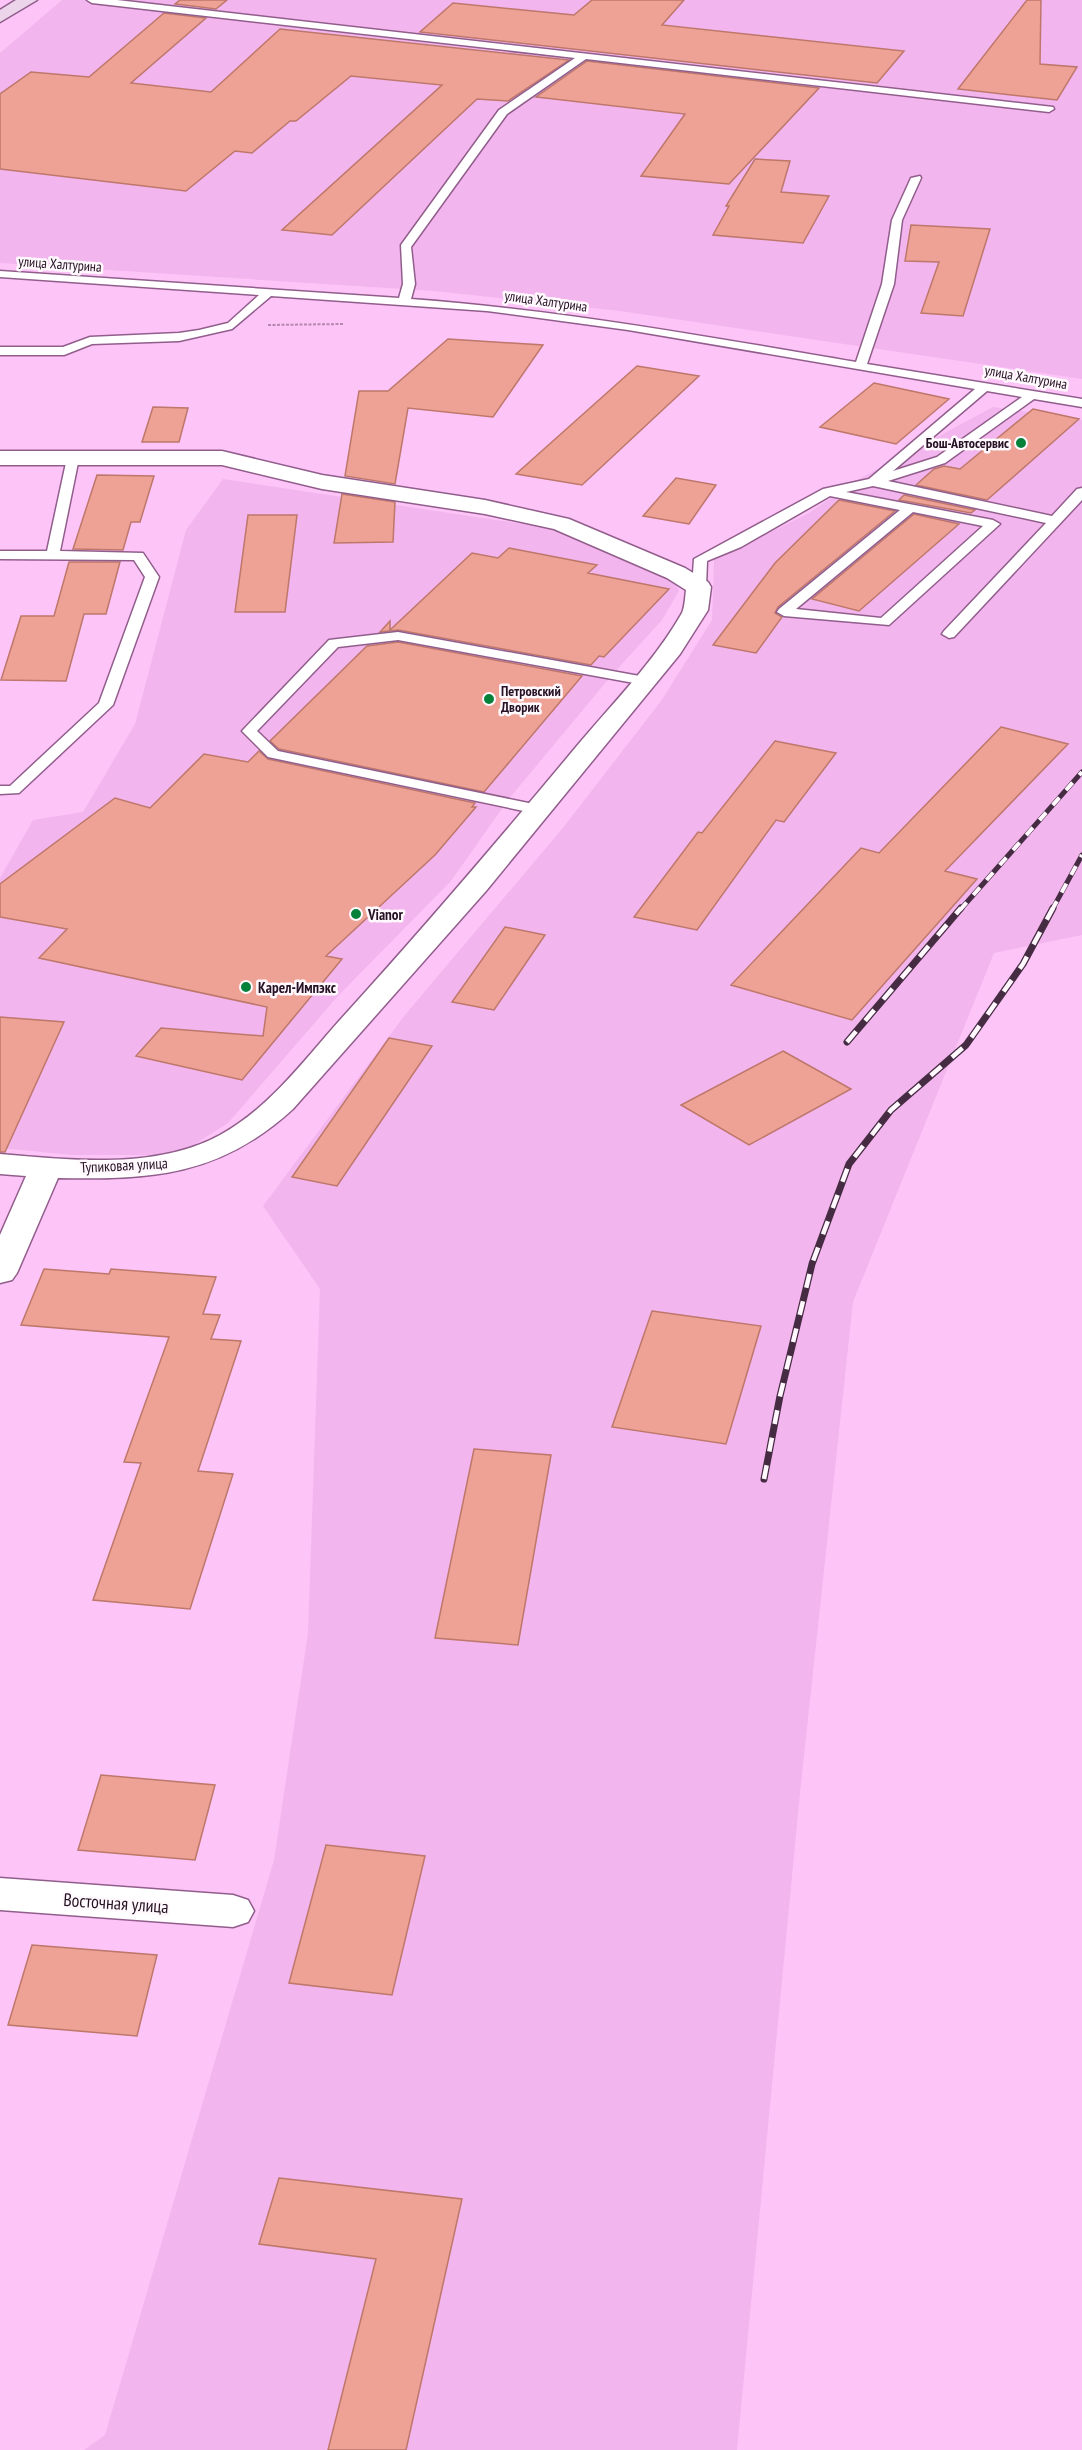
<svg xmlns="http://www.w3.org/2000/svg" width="1082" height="2450" viewBox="0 0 1082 2450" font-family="'PT Sans Narrow',sans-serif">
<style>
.built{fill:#f3b5ed}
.building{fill:#eda295;stroke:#be776b;stroke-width:1.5}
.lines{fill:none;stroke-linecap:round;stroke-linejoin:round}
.lane-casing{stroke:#915e8c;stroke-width:3}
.street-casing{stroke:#915e8c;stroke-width:3}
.secondary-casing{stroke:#915e8c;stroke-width:3}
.path{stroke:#b488af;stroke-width:2;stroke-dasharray:3 1.5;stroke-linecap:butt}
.lane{fill:#fff;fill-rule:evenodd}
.street{fill:#fff;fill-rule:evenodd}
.secondary{fill:#ecd5ea;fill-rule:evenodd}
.rail-far1-casing{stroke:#462c43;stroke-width:5}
.rail-casing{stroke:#462c43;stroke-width:7}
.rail-far1{stroke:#fff9fe;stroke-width:4;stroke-dasharray:10;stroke-linecap:butt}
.rail{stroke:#fff9fe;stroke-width:4.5;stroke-dasharray:14;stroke-linecap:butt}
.poi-dot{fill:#05813a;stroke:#fff9fe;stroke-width:2}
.labels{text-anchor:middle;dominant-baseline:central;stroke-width:5;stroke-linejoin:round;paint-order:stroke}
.far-street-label{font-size:14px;fill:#261224;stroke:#fff9fe}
.far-poi-label{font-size:14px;font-weight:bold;fill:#261224;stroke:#fff9fe;text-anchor:end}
.poi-label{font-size:15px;font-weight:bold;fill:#261224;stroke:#fff9fe;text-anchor:start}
.street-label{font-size:15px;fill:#261224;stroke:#fff9fe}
.near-street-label{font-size:18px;fill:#261224;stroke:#fff9fe}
</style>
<rect width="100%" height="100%" fill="#fdc5f7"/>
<!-- built -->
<path class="built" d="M62 0H1082V379L620 311 434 291 0 263V53Z
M993 407 1082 420V935L994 953 853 1302 800 1793 737 2450H84L105 2435 274 1860 308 1633 320 1289 263 1206 404 1016 562 829 661 701 712 620 714 560 809 513 857 480Z
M223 479 563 530 673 578 679 591 662 620 612 675 508 800 451 881 338 996 228 1123 178 1155H72L0 1148V878L33 820 83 812 135 724 186 530Z"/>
<!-- building -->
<path class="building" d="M180 0H227L216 9 175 4Z
M592 0H684L662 25 904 51 877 83 420 32 453 3 574 15Z
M1027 0H1041L1040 64 1077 67 1057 100 958 89Z
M164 13 206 18 131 83 211 92 280 29 569 60 508 101 477 99 332 235 282 230 442 85 351 76 296 121H290L252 153 235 151 186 191 0 169V94L31 72 89 77Z
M587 61 819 88 729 184 641 176 685 114 536 97Z
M755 159 790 161 781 192 829 196 803 243 713 235 729 206H726Z
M911 225 990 229 963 316 921 313 939 262 905 261Z
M448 339 543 345 493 417 408 408 395 484 345 476 359 391H388Z
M637 366 699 376 582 485 516 474Z
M874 383 949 399 896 444 820 427Z
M153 407 188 408 179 442H142Z
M1033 409 1079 419 987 500 916 485 934 469 944 466 960 469Z
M97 475 154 476 140 522H131L123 550 73 549Z
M676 478 716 485 689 524 643 516Z
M342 494 395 502 393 542 334 543Z
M904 495 975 510 971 513 899 500Z
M839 500 895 511 778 607 775 613 782 617 756 653 713 645 775 563Z
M914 514 959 524 859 611 812 599Z
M248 515H297L285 612H235Z
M509 548 597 565 588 573 669 589 604 657 599 656 591 665 398 630 380 632 390 621V630L472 553 498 558Z
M69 562H120L106 614H84L66 681 1 680 21 616H54Z
M398 642 582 676 484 792 279 749 270 741 367 646Z
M1001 727 1068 744 945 871 977 879 852 1020 731 985 861 848 879 853Z
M775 741 836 753 784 822 776 820 697 930 634 917 698 832 702 833Z
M259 751 268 759 475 803 472 807H476L435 855 326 956 342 959 242 1080 136 1056 161 1028 263 1036 267 1007 39 958 67 929 0 917V884L115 798 150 808 204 754 248 762Z
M505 927 545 935 494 1010 452 1002Z
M0 1017 64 1022 5 1152H0Z
M389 1038 432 1046 337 1186 292 1177Z
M783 1051 851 1089 749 1145 681 1105Z
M44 1269 109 1274 111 1269 216 1277 203 1314 220 1315 211 1339 241 1341 198 1471 233 1474 190 1609 93 1600 141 1463 124 1462 169 1337 21 1325Z
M652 1311 761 1326 726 1444 612 1427Z
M474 1449 551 1455 518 1645 435 1638Z
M101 1775 215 1785 195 1860 78 1850Z
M326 1845 425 1856 392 1995 289 1983Z
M32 1945 157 1955 137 2036 8 2025Z
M279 2178 462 2199 406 2450H328L376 2259 259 2244Z"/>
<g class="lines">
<!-- lane casing -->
<g class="lane-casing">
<path id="lane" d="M87 0H117L1053 107 1054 109 1049 112 586 59 507 114 411 247 415 284 411 299C561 310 708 337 856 362L882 284 892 220 911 178 920 176 921 178 902 220 894 284 867 364 1082 399V407L1034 399 945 463 888 481 1052 516 1077 489 1082 488V500L954 637 949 638 942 634 944 631 1046 523 873 486 846 492 993 520 1000 524 889 625 784 616 777 612 779 609 900 510 830 496 741 547 707 561 706 587 699 591 692 587 694 559 823 489 869 479 975 389 628 330 487 311 271 296 232 329 179 341 92 344 64 355H0V347H63L90 337 179 333 199 330 228 323 259 295 0 277V271L399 298 403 284 401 245 499 110 575 58 92 3ZM987 391 1022 397 937 457 893 471ZM913 512 983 526 881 618 796 609Z
M73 454 79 458 60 551 143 553 159 577 113 705 19 793 0 794V786H10L99 703 145 577 134 560 0 559V551H47L67 458Z
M398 632 645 677 652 681 645 685 398 640 338 647 257 731 278 751 543 806 546 809 543 812 538 814 268 757 242 731 329 640Z"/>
</g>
<!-- street casing -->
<g class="street-casing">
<path id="street" d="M0 451H222L322 475 485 500 569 519 685 568 708 582 711 587 708 610 680 654 486 891 293 1109C220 1176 152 1180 58 1178L17 1273 12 1280 0 1283V1235L26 1176 0 1174V1154C70 1160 156 1170 220 1135 273 1106 309 1053 349 1010 427 924 502 836 576 747 612 704 654 662 682 613 685 606 685 597 686 590L667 578 554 529 485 514 322 489 222 465H0Z
M0 1878 233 1895 248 1900 254 1911 248 1922 233 1927 0 1910Z"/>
</g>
<!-- secondary casing -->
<g class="secondary-casing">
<path id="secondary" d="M16 0H37L0 22V10Z"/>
</g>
<!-- path -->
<path class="path" d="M268 325 344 324"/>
<!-- lane -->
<use href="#lane" class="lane"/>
<!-- street -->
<use href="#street" class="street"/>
<!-- secondary -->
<use href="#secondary" class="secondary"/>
<!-- rail-far1 casing -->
<g class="rail-far1-casing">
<path id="rail-far1" d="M960 910 1082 772
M1052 910 1082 855"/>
</g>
<!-- rail casing -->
<g class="rail-casing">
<path id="rail" d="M847 1042 961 908
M764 1479 780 1396 812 1264 849 1164 891 1110 966 1045 1023 964 1053 908"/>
</g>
<!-- rail-far1 -->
<use href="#rail-far1" class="rail-far1"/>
<!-- rail -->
<use href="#rail" class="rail"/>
</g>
<!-- markers -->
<g class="poi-dot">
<circle cx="1021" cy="443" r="6"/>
<circle cx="489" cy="699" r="6"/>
<circle cx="356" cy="914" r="6"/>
<circle cx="246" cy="987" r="6"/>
</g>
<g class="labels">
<!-- far-street labels -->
<g class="far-street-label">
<text transform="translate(60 264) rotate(4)">улица Халтурина</text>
<text transform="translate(546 301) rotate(8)">улица Халтурина</text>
<text transform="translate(1026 377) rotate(10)">улица Халтурина</text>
</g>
<!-- far-poi labels -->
<g class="far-poi-label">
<text x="1009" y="443">Бош-Автосервис</text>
<text x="501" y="691" text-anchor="start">Петровский<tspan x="501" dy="16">Дворик</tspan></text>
</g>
<!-- poi labels -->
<g class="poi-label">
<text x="368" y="914">Vianor</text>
<text x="258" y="987">Карел-Импэкс</text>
</g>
<!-- street labels -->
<g class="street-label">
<text transform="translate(124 1165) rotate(-3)">Тупиковая улица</text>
</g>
<!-- near-street labels -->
<g class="near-street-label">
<text transform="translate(116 1903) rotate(4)">Восточная улица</text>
</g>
</g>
</svg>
